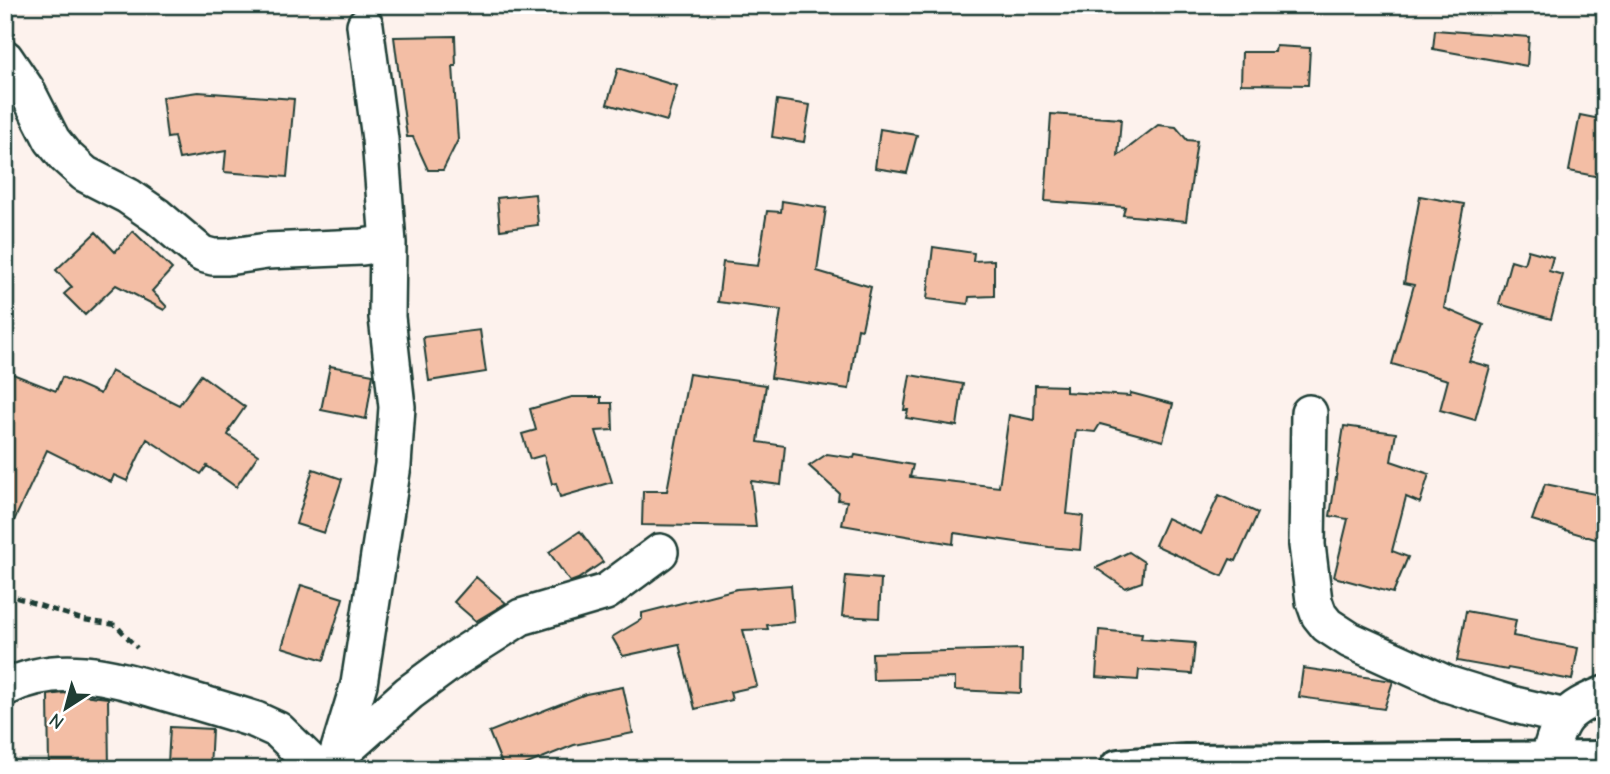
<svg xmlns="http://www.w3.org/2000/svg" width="1610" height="774" viewBox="0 0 1610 774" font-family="'Comic Neue',sans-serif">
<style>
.building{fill:#f3bea5;stroke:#1f3d34;stroke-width:2}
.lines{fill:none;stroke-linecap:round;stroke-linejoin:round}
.minor-casing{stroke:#1f3d34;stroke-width:40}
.secondary-casing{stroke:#1f3d34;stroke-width:44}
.path{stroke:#1f3d34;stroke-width:4.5;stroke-dasharray:7 5;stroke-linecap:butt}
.minor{stroke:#fff;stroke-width:35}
.secondary{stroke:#fff;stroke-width:38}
</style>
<rect width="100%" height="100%" fill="#fdf2ed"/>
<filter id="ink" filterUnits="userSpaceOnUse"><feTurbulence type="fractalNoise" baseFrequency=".0143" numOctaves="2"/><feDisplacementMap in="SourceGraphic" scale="14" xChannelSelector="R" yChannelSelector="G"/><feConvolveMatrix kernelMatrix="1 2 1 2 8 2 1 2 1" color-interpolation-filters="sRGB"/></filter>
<g filter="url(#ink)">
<!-- building -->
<path class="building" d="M1435 30 1529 37 1527 66 1433 49Z
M455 36 456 66H453L458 140 443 170H428L413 137H407L394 37Z
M1276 46 1310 48 1308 85 1241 84 1242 52H1275Z
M618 68 677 86 667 121 607 104Z
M198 92 294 99 287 177 224 172 226 151 179 159 174 137 167 138 162 97Z
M777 100 810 105 804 142 772 137Z
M1051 114 1121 119 1118 156 1158 125 1176 127 1187 140 1197 141 1186 221 1123 215 1125 207 1045 201Z
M1580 115 1605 120V178L1569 171Z
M880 129 917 135 907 173 875 168Z
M535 194 538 225 500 230 497 198Z
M1420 196 1464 204 1444 308 1484 325 1469 361 1490 367 1475 420 1440 410 1448 380 1392 364 1414 285 1404 283Z
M782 201 826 208 817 271 871 287 862 329 858 328 849 389 771 378 781 310 718 302 723 262 758 266 767 211 781 212Z
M133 231 172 269 152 291 167 307 164 310 116 285 85 315 64 294 72 287 56 270 96 232 115 252Z
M933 247 974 253 973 261 994 260V296L969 297 968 304 927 299Z
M1528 250 1553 257 1549 271 1563 275 1551 319 1499 304 1511 260 1524 264Z
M480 330 486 372 429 381 423 337Z
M330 366 373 374 366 419 321 410Z
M5 371 56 391 62 377 100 394 111 371 179 405 201 375 245 407 229 430 230 431 228 435 258 455 236 487 207 466 201 474 147 439 127 481 114 475 111 482 47 450 5 540Z
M689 374 766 385 758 442 785 446 781 485 751 481 756 527 642 525 643 491H667Z
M910 375 963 384 957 426 906 418 908 410H904Z
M1035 385 1066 386V392L1130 396 1131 393 1173 404 1163 441 1100 424 1095 432 1076 430 1067 514 1083 516 1080 550 1049 547 954 533 953 544 842 525 847 501 838 500 839 493 809 466 827 454 854 458 855 455 913 465 910 477 999 487 1009 415 1034 420Z
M572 397H601V403H612L613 430 596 431 612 482 560 497 556 483 552 484 544 455 530 459 522 434 536 430 530 409Z
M1344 426 1396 433 1391 461 1429 474 1420 503 1406 497 1392 551 1408 557 1393 593 1334 577 1348 519 1330 516Z
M313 469 342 479 324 533 296 524Z
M1545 484 1605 496V542L1532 520Z
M1219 495 1258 513 1236 561 1230 559 1222 576 1155 545 1167 518 1201 534Z
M580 531 603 562 578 579 570 582 549 552Z
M1129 552 1144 562 1142 582 1125 588 1096 568Z
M846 576 881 579 879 618 842 616Z
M476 577 506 603 476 621 454 602Z
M301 585 343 598 324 660 282 647Z
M791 585 794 622 767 625 768 629 743 630 757 686 730 692 732 700 695 709 679 644 623 656 612 637 642 619V613L737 589Z
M1466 611 1516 620 1513 636 1578 648 1572 680 1508 668 1507 670 1457 661Z
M1099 630 1142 634 1141 639 1195 643 1192 674 1139 670 1138 680 1096 677Z
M1022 649 1021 693 955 690V678L873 680 872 653Z
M1303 668 1393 681 1384 709 1299 697Z
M623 687 633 733 574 745 515 769H504L489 732 586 694Z
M64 693 108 698 109 769H49L48 695Z
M170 727 212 729 210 769H179V765L168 764Z"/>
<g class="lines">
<!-- minor casing -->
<g class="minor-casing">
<path id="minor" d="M5 58 26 89 52 140 65 156 85 174 128 196 157 216 202 254 213 257H227L267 251 362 247 388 243
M1309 413 1307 545 1314 601 1319 615 1327 625 1350 640 1447 684 1515 705 1565 717
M5 688C57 661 110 676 163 692 194 701 225 710 256 720L278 730 318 769
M337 757 409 693 455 659 521 617 606 592 660 552
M1548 761C1559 719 1564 710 1605 694
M333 769 359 684 393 465 397 407 387 317 388 243 380 139 365 25"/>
</g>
<!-- secondary casing -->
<g class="secondary-casing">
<path id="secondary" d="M1119 769 1186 764 1605 761"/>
</g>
<!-- path -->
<path class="path" d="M5 594 84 620 116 625 137 648"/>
<!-- minor -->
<use href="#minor" class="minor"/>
<!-- secondary -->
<use href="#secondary" class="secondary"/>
</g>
</g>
<!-- margin -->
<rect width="1610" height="774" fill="none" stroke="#fff" stroke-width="28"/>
<rect x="14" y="14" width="1582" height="746" fill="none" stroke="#1f3d34" stroke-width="2.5" filter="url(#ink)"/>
<!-- north arrow -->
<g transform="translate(66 708) rotate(216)" stroke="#ffffff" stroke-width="5" paint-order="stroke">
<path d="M0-5L12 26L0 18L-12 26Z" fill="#1f3d34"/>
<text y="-10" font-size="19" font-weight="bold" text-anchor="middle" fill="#1f3d34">N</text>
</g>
</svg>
